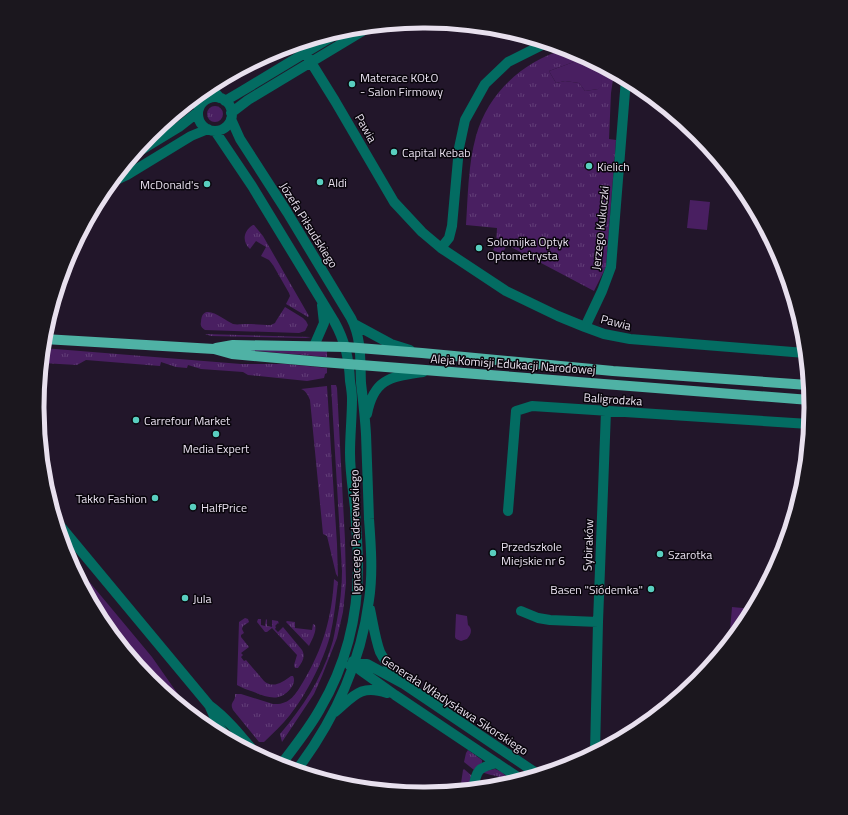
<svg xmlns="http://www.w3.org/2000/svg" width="848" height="815" viewBox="0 0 848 815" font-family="'Titillium Web',sans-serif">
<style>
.grass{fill:url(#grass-tufts)}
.park{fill:#491f61}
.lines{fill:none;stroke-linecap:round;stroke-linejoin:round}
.minor{stroke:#036c62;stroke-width:10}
.major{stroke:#4fb2a5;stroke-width:10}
.poi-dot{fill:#59cebf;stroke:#09050c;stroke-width:1.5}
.labels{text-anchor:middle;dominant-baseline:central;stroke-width:3;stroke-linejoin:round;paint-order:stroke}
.poi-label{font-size:12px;fill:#e8e0ee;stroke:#09050c;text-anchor:start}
.street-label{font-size:12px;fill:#e8e0ee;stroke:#09050c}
.rim{fill:none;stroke:#e8e0ee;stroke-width:5}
</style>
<defs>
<pattern id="grass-tufts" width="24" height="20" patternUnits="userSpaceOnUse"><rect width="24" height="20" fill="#491f61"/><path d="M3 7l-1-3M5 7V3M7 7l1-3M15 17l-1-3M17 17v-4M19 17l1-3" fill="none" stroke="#633f78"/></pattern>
</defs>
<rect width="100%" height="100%" fill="#22162a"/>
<!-- grass -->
<path class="grass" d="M566 49 572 51 592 61 582 59 549 71 556 83 565 81 579 83 585 91 598 89 601 71 596 64 614 73 611 93 609 139 616 140 606 267 594 291 507 245 502 254 493 250 496 245 497 228 466 225C468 196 468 165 476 136 488 93 523 61 566 49Z
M207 114a8 8 0 1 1 16 0a8 8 0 1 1-16 0Z
M253 225H254L263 236 309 316 308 317 286 304 290 296 289 293 273 265 269 260 261 256 266 247 256 241 250 249C242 242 243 231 253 225Z
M285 307 303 318 306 321 308 325 305 331 299 333 205 330C202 328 200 326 201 322 202 300 225 321 233 324 237 325 242 324 246 324 254 324 263 325 271 325L275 323 276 321Z
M205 334 311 337 306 338 211 336Z
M43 348 241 364H285L327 368V373L325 374 324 378 307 381 248 375 243 372 201 369 188 365 187 368 176 367 161 362 160 366 86 360 77 365 42 363Z
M232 349 327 351V357Z
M331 385H336L337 388 345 540 346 583 343 612 337 638 322 676 314 694 282 742 280 734C302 708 321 680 331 647 334 639 335 629 337 620 340 604 342 588 342 571Z
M327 386 337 544 338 577 336 574 327 536 323 534 310 400C308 395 306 391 301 389Z
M334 579 338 582C336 600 334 619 330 636 323 662 306 695 290 715 282 725 273 733 264 742H259L233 710C229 702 236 702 235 694H241L273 704C290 705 295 695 303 682 323 649 332 617 334 579Z
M245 618 248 619 249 622 243 626 242 629 244 633 241 635V637L249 647 241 653 243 655 241 657 244 661 246 660 264 681C273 689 283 682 291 676H293C295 680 294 684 291 688 280 702 269 698 254 692 248 690 242 688 237 685L239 622Z
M258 619H261V625L265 626 266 619 267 620V626L272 627V620L278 621 279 624 278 623 275 626 276 627 275 629 278 632 283 627 302 650C306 657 302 662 298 668H295L294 665 297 655 272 628 267 632H265L257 622Z
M287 621 295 622V628L312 630 313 624 315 625C317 631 312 640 309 646L286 622Z
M468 750 482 760V763L474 770 464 762 466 753Z
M464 769 472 776 470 789 460 790 463 770Z
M495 769 502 772 512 783H510L497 776 491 775 481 772Z"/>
<!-- park -->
<path class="park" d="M582 59C600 63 602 67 602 85L598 89 585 91 579 83 565 81 556 83 549 71Z
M690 200 710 202 707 230 687 228Z
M67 555 152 657 194 717 151 681 103 622Z
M732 607 753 609 745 622 729 642Z
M456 614 467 616 468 625C473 629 471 635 467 639L461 641 456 639 455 637Z"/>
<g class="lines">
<!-- minor -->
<path class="minor" d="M299 43 335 101 394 202 422 232 441 248 506 291 558 316 585 327 604 334 630 339 805 353
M209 86 220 98
M198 114a17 17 0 1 1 34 0a17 17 0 1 1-34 0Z
M225 101 242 91 343 30
M231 113 248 100 371 26
M231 119 240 139 287 212 351 318C362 339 360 361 361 383 363 400 365 417 366 434 367 463 368 491 369 519 371 546 373 574 369 600 361 662 334 721 296 771
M215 131 252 186 334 321C345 341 349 358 350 381 351 387 352 393 352 399 352 417 350 435 350 453 350 472 353 490 355 508 356 527 358 546 358 565 358 616 346 665 320 709 309 729 294 747 280 766
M133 155 179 127 198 112
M112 182 127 175 191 136 208 129
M441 248 449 238 452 226 459 148 465 120 485 84 508 62 546 43
M354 324 391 344 410 350
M585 327 602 291 611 267 626 79
M314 346 324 323 322 305
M367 414C374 378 391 377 423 372
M508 511 516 411 532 406 809 424
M57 522 209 705C227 718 242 737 256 754
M370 609C373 623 375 638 380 652 385 662 393 671 400 680
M521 611 538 618 550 620 598 622
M353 661 360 670 395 695 522 780
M350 666 355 664H367L404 684 539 775
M210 707 218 725 228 739
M335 712C354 696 360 684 387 693
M595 752 598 622 606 411
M473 789C477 770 477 768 497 763"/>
<!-- major -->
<path class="major" d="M44 339 214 349 232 354 322 362 810 400
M216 348 233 345 346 347 422 353 613 371 808 385"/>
</g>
<!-- markers -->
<g class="poi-dot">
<circle cx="352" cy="84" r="4"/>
<circle cx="394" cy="152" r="4"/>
<circle cx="589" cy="166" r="4"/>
<circle cx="320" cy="182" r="4"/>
<circle cx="207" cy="184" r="4"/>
<circle cx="479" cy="248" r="4"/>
<circle cx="136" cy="420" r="4"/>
<circle cx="216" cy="434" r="4"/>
<circle cx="155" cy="498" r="4"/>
<circle cx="193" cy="507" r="4"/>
<circle cx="493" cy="553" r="4"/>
<circle cx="660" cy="554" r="4"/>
<circle cx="651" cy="589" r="4"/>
<circle cx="185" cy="598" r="4"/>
</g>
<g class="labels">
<!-- poi labels -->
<g class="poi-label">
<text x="360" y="77">Materace KOŁO<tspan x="360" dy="14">- Salon Firmowy</tspan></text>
<text x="402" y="152">Capital Kebab</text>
<text x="597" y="166">Kielich</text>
<text x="328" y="182">Aldi</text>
<text x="199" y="184" text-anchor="end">McDonald's</text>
<text x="487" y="241">Solomijka Optyk<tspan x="487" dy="14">Optometrysta</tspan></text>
<text x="144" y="420">Carrefour Market</text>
<text x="216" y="448" text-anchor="middle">Media Expert</text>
<text x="147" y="498" text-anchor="end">Takko Fashion</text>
<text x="201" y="507">HalfPrice</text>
<text x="501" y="546">Przedszkole<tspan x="501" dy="14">Miejskie nr 6</tspan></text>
<text x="668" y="554">Szarotka</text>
<text x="643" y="589" text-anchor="end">Basen "Siódemka"</text>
<text x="193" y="598">Jula</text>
</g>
<!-- street labels -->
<g class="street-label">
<text transform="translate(366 128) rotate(60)">Pawia</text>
<text transform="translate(309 225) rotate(58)">Józefa Piłsudskiego</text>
<text transform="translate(600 228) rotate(-84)">Jerzego Kukuczki</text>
<text transform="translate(616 322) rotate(14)">Pawia</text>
<text transform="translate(513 364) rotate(4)">Aleja Komisji Edukacji Narodowej</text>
<text transform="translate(613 399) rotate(4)">Baligrodzka</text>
<text transform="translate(355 532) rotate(-91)">Ignacego Paderewskiego</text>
<text transform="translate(588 545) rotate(-88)">Sybiraków</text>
<text transform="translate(455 705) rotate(33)">Generała Władysława Sikorskiego</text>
</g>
</g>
<!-- crop -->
<path d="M0 0H848V815H0ZM423 28H425A379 379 0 0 1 804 407V408A379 379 0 0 1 425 787H423A379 379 0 0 1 44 408V407A379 379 0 0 1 423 28Z" fill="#1b171e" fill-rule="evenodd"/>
<path class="rim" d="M423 28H425A379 379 0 0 1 804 407V408A379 379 0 0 1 425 787H423A379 379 0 0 1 44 408V407A379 379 0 0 1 423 28Z"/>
</svg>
